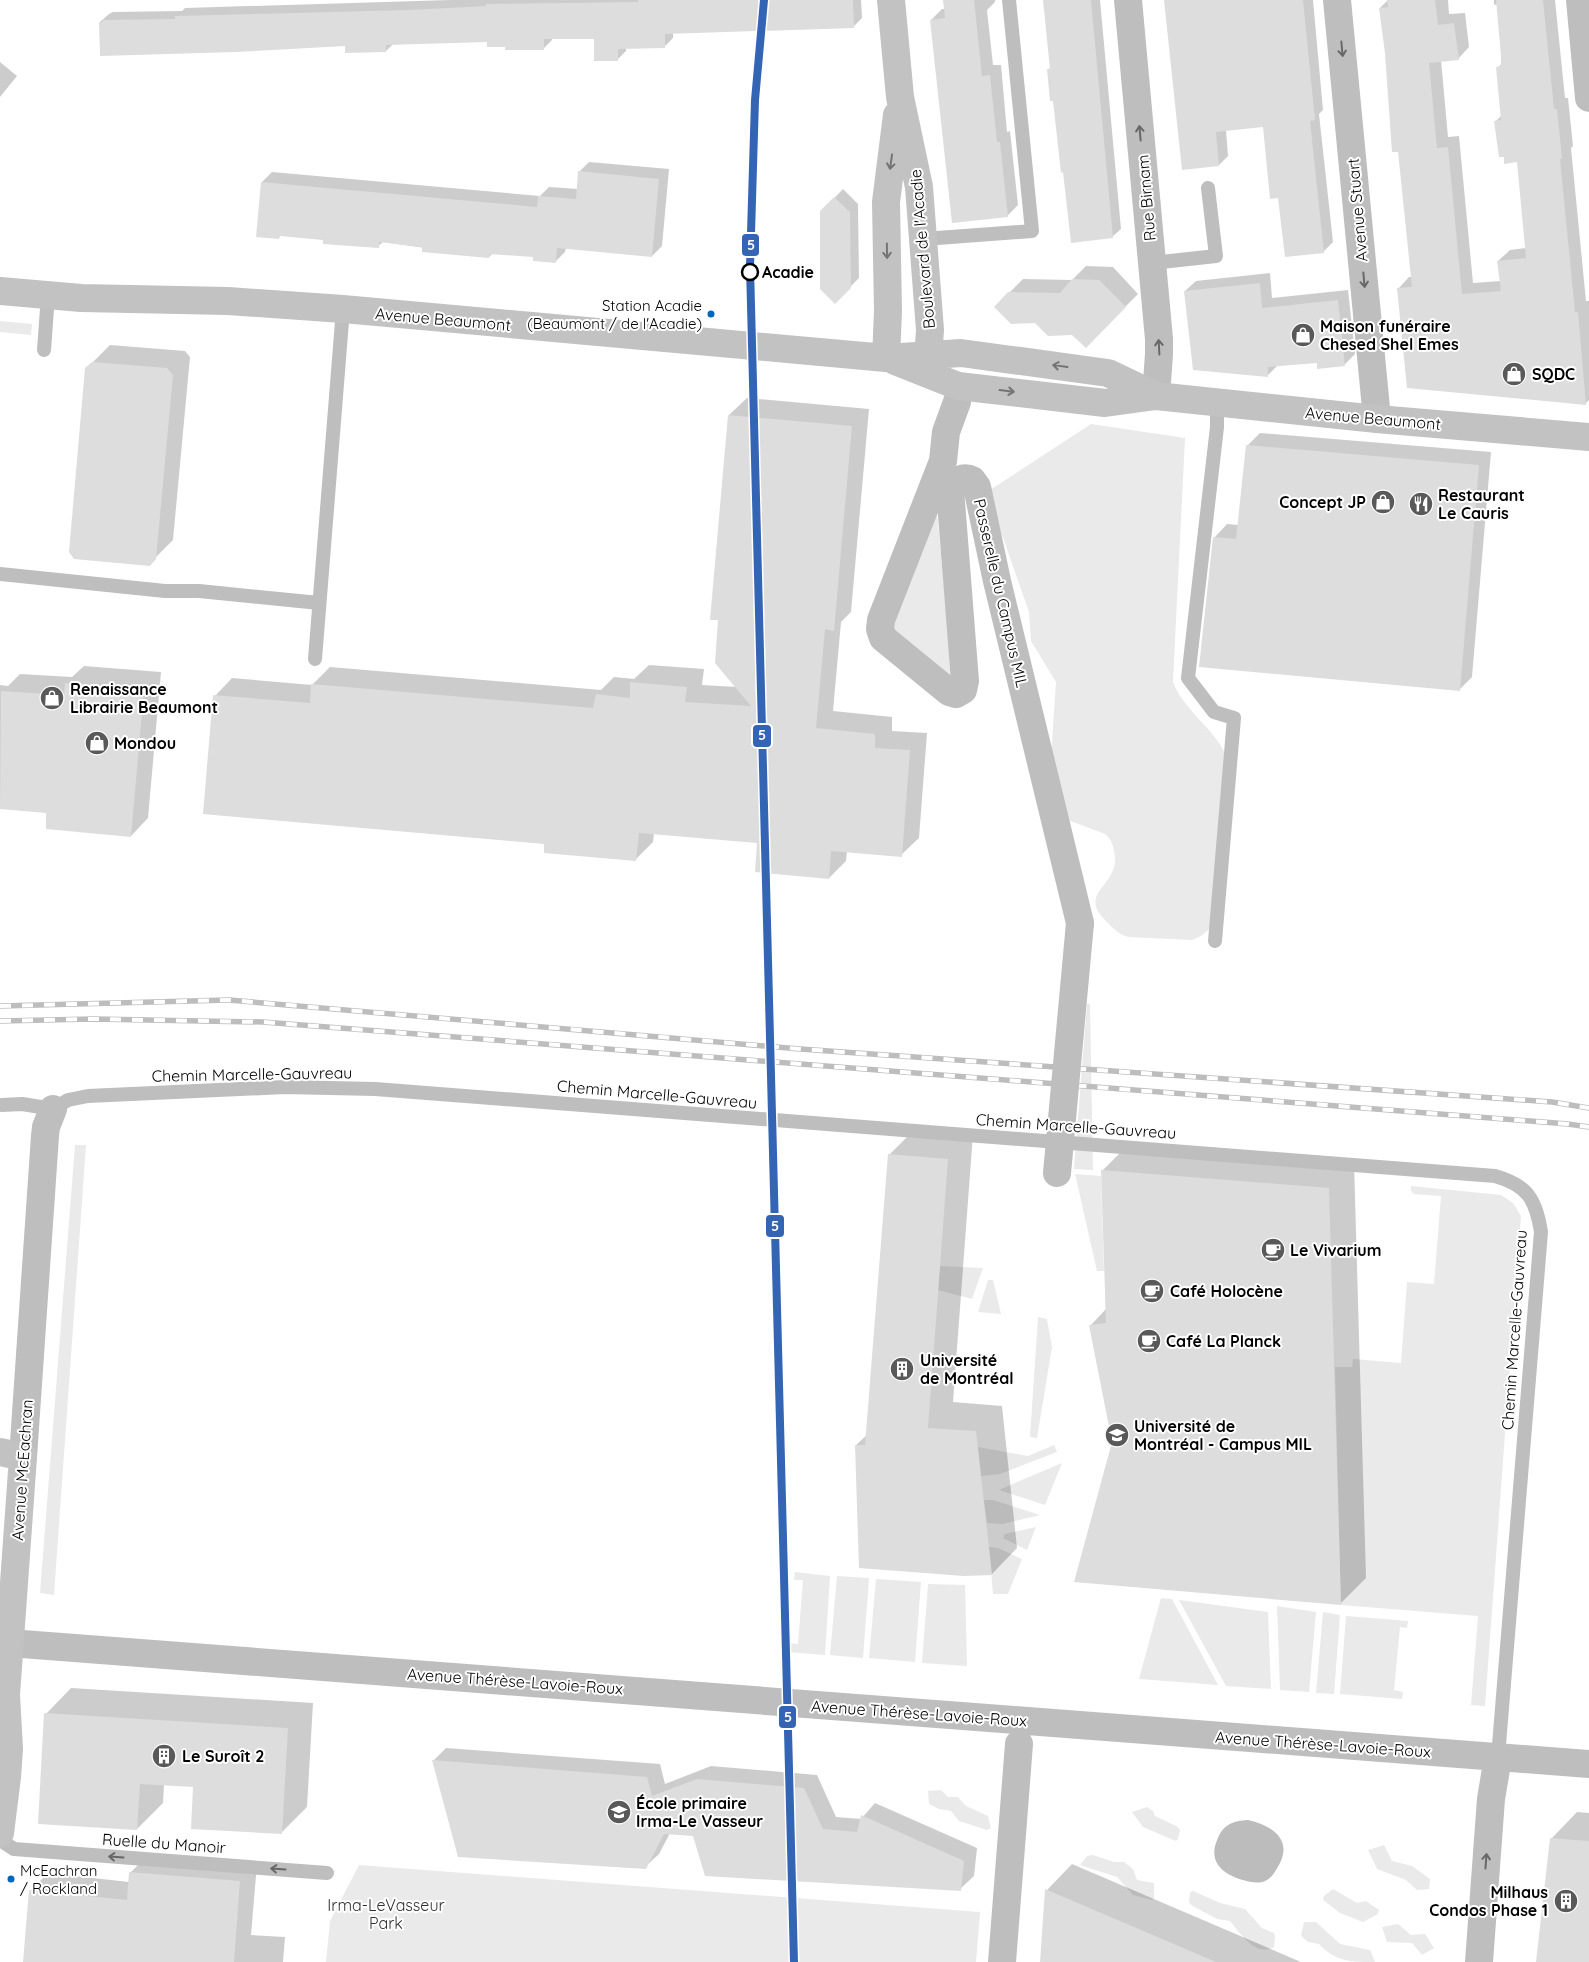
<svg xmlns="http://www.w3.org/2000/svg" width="1589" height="1962" viewBox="0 0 1589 1962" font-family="Quicksand,sans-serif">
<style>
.green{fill:#eaeaea}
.water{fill:#bcbcbc}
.shadow{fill:#0003}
.building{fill:#ddd}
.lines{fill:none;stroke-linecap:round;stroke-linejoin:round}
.lane{stroke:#bebebe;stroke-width:14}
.street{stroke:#bebebe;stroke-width:28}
.secondary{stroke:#c2c2c2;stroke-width:28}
.rail-casing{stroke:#bdbdbd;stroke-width:5.5}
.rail{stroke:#fff;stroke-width:4;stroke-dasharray:11;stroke-linecap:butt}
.street-bridge{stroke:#bebebe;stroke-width:28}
.metro-1-casing{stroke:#fff;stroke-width:11}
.metro-1{stroke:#3465b4;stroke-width:8}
.oneway{stroke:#686868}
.oneway2{stroke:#747474}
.stop-dot{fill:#fff;stroke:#000;stroke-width:2.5}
.bus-dot{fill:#0065bd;stroke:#fff;stroke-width:2}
.labels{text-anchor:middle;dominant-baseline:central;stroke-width:4;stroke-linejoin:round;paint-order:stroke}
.bus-label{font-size:15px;fill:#000;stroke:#fff;text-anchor:end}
.street-label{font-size:16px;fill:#000;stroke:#fff}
.stop-label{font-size:16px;font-weight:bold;fill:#000;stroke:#fff;text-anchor:start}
.poi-label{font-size:16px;font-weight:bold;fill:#000;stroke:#fff;text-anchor:start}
.park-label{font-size:16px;fill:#303030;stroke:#fff}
.line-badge{stroke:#fff;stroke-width:2}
.badge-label{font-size:14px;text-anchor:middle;font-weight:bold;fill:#fff}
</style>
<rect width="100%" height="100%" fill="#fff"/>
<!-- green -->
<path class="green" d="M0 321 32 324 31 335 0 332Z
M1091 424 1185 438 1173 682C1184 711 1215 729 1227 757L1213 926 1201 936 1192 940 1129 937C1119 935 1114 929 1107 922 1074 891 1123 886 1114 851 1113 844 1110 838 1105 834L1068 820 1051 757 1056 682 1031 641 1029 612 987 492Z
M937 512 952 675 950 676 894 632 892 626Z
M1087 1004H1090L1093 1170 1074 1169Z
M75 1145H86L54 1595 40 1593Z
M1075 1174 1101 1176 1104 1271H1097Z
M1411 1186 1501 1195 1513 1203 1521 1216 1485 1706 1471 1705 1478 1616 1341 1605 1335 1367H1352L1353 1359 1401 1363 1407 1282 1434 1284 1441 1196 1414 1194 1411 1191Z
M939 1266 983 1268 972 1299 938 1290Z
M988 1280H993L1001 1314 978 1312Z
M1038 1317 1047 1319 1052 1347 1037 1438 1030 1437Z
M1054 1445 1057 1452 1000 1474 981 1476 978 1447 1028 1456Z
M1062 1463 1045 1505 999 1490 1001 1489Z
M984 1500H993L1040 1515 1003 1524 987 1523Z
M1036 1527 1027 1550 1003 1538 1005 1534Z
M989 1547 998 1548 1022 1559 1008 1594H993Z
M795 1572 830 1576 825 1655 788 1652 790 1643 798 1644 803 1580H794Z
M837 1576 869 1578 863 1658 830 1655Z
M876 1579 921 1582 915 1662 869 1658Z
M928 1584 965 1585 967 1666 922 1663Z
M1161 1598 1172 1599 1218 1685 1139 1679Z
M1179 1600 1268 1612 1271 1689 1226 1686Z
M1277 1606 1316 1612 1309 1692 1280 1690Z
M1323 1612 1340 1615 1334 1694 1316 1693Z
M1346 1616 1408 1621 1407 1628 1400 1627 1394 1690 1403 1692 1402 1699 1340 1694Z
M941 1790 948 1797H958L966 1806 988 1816 991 1828 987 1830 959 1821 951 1811 939 1809 929 1804 928 1791Z
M1147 1807 1153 1811 1155 1816 1178 1827 1180 1830 1178 1839 1176 1841 1143 1827 1132 1812Z
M1384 1845 1392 1861 1412 1866 1430 1879 1429 1889 1417 1890 1406 1880 1377 1869 1368 1850Z
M1093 1855 1114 1862H1124L1133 1869 1137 1880 1154 1883V1898L1152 1900 1133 1895 1117 1877 1080 1865 1087 1856Z
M359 1865 980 1912 976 1962H326L330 1921Z
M1333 1889 1357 1903 1366 1901 1379 1910 1378 1914 1363 1922 1340 1913 1323 1900 1324 1896Z
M1193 1891 1220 1903 1245 1909 1262 1928 1274 1933 1275 1936 1274 1947C1255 1957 1241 1934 1230 1921L1217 1919 1191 1905 1189 1902 1190 1892Z
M1304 1922H1316L1340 1944 1370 1950 1375 1962C1351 1962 1336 1962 1319 1944L1308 1942 1301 1936Z
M1398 1924 1411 1935 1425 1934 1434 1948 1422 1955 1412 1943 1387 1942 1382 1927Z"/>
<!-- water -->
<path class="water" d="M1248 1820C1275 1826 1295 1842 1276 1870 1273 1875 1270 1879 1265 1881 1258 1884 1250 1882 1243 1880 1222 1874 1207 1861 1218 1838 1224 1824 1233 1821 1248 1820Z"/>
<!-- shadow -->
<path class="shadow" d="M450 0H861L862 18 853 27 673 32V38L664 47H626V51L618 59 595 38H552V40L543 49 506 45 488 41 393 44 386 51 346 45 100 22 109 14 113 12 182 11 185 8Z
M944 0H995V2L987 10 993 65H1001L1007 132 1010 131 1018 205 1007 216 931 20 942 9H945Z
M1044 0H1100L1121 229 1112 237 1054 99 1048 70 1051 67Z
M1165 0H1313L1323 110 1319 114 1333 242 1323 252 1279 197 1264 126 1226 130 1228 156 1219 165Z
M1388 0H1448L1449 14 1465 13 1469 47 1458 59 1441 60 1448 137 1459 136 1473 283 1501 281 1498 261 1510 250 1527 248 1518 161 1505 156 1496 121 1502 115 1498 68 1502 63 1498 4 1494 5V0H1555L1565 98H1568L1573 146 1571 148 1586 301H1589V400L1585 404 1398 289 1409 277H1412L1399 150 1380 8Z
M0 62 17 76 0 97Z
M589 162 669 169 662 246 652 256 566 247 565 252 555 262 535 256 493 253 489 257 383 242 378 246 325 238 281 235 278 238 262 182 272 172 540 196 549 187 578 189 579 172Z
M843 189 858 204 859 278 835 302 821 212Z
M1086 266 1113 267 1138 294 1086 346 1072 334 1009 293 1023 279 1072 280Z
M1270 273 1272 298 1348 290 1355 354 1344 365 1318 362 1278 365 1268 375 1185 291 1196 281Z
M110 345 185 351 190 357 173 540 149 564 87 368Z
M747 398 869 409 851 612 841 622 833 711 892 717V731L927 733 919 838 901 855 847 851 846 861 829 878 759 842 654 833 653 842 635 860 546 843 215 696 232 678 312 685 330 667 601 690 614 677 634 679 649 665 704 669 702 685 737 687 729 415Z
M1260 433 1491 452 1472 677 1459 690 1214 538 1227 524 1239 525 1247 446Z
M84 666 161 672 148 818 131 836 48 812 0 808V685L8 686 20 674 72 677Z
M915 1129 973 1134 953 1402 1002 1406 1017 1548 992 1574 856 1445 867 1435 889 1155Z
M1128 1145 1354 1162 1366 1578 1340 1604 1114 1442 1091 1325 1106 1309 1102 1171Z
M71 1688 313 1703 307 1807 281 1833 194 1786 164 1784 163 1803 137 1829 46 1714Z
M446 1748 660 1764 665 1784 711 1766 817 1775 836 1817 861 1819 875 1803 977 1848 974 1876 960 1889 694 1835 670 1833 659 1854 645 1867 433 1761Z
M1577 1812 1589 1813V1962H1537L1552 1838Z
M148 1855 257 1864 251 1935 285 1937 283 1962H24L31 1890 48 1873 129 1882 130 1873Z
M1072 1864 1301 1962H1041L1047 1890Z"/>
<!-- building -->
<path class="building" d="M638 0H853L854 28 665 34V48L618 49V61H594V39H544V50H505V47H487V42L386 45V52L345 53V46L236 52 100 56 99 22H103V20L175 19V16L409 10 486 6V4L638 2Z
M943 0H974L982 76 990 75 997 142H1000L1008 217 952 223 930 20 945 18Z
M1043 0H1091L1113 238 1071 243 1063 172 1061 173 1053 101H1050L1047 69H1050Z
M1164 0H1303L1315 120 1310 121 1324 253 1285 257 1278 198 1270 199 1263 127 1216 132 1219 166 1182 170Z
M1387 0H1435L1438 25 1454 23 1459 60 1429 63 1437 148 1448 147 1462 294 1501 291 1497 261 1526 258 1517 162 1504 164V157H1499L1494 121 1501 120 1496 67 1501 66V56L1496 0H1543L1554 109H1557L1562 158 1560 159 1575 312H1578L1586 405 1407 388 1397 288 1412 287 1398 152H1392L1385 53 1379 8 1388 7Z
M578 171 659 179 652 257 557 248 556 263 533 261V257L490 254 489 258 422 252V247L379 242V248L323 244V240L280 236 279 239 256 237 261 182 537 207 538 196 576 199Z
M834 197 850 212 851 288 835 304 820 289V211Z
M1072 279 1099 280 1126 307 1086 348 1072 335 1048 336 1035 323 1011 324 994 307 1008 292 1060 293Z
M1260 283 1262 308 1338 300 1345 366 1317 369V363L1268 367V377L1193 370 1184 291Z
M92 362 167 368 173 375 156 559 150 566 74 559 69 552 85 368Z
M728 415 852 426 834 631 825 629 816 728 875 734V748L910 750 902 857 831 851 829 879 755 872 757 843 639 833 636 861 544 853V844L203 814 213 695 310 703 311 684 593 708 596 694 630 698V682L687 687 685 702 751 706 715 663 718 620H710Z
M1246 445 1479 465 1460 691 1199 667 1213 537 1236 539Z
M65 683 144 690 131 837 46 829V813L0 809 1 691 64 695Z
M888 1154 948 1159 928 1428 976 1431 992 1575 964 1576 859 1568 855 1445H865Z
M1101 1170 1329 1188 1341 1605 1074 1582 1112 1442 1089 1325 1106 1323Z
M44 1713 288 1728 282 1834 191 1829 193 1787 140 1784 137 1830 38 1824Z
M432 1760 647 1777 652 1796 697 1779 804 1788 823 1829 857 1832 861 1815 964 1861 961 1891 705 1876 693 1836 664 1834 646 1869 458 1857Z
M1550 1838 1589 1841V1962H1536Z
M129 1872 240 1881 234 1962H23L29 1890 127 1900Z
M1045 1889 1216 1962H1040Z"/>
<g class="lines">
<!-- lane -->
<path class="lane" d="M924 239 1032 231 1009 0
M1152 263 1216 256 1208 188
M44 350 48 295
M0 574 165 591H199L319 603
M315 659 343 309
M1215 941 1234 718 1214 712 1188 678 1217 427V402
M2 1105 22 1104 53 1109 68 1100 88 1096 285 1087 375 1089 1495 1176C1527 1185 1536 1199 1541 1232L1498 1757
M0 1840 14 1849 327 1873"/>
<!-- street -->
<path class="street" d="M1128 0 1159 339V354L1156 396
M1337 0 1377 419
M1580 0 1589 98
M957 402 946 432 943 461 881 620 880 629 883 638 949 692 956 694 963 690 965 681 950 489C954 480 964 476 972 480L977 487 997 581 1080 923
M23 1457 45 1136 46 1127 53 1109
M9 1643 1589 1764
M1002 1962 1019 1744
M1479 1962 1491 1799 1498 1757"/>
<!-- secondary -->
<path class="secondary" d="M891 0 900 97 919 187 930 330 927 372
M0 291 81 298 228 301 343 309 886 358 961 353 1108 373 1156 396
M886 358 888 311 886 202 897 115
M895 361 958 386 1105 403 1156 396 1377 419 1589 437
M0 1452 23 1457 6 1695 9 1749 7 1777 0 1833"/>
<!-- rail casing -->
<g class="rail-casing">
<path id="rail" d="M0 1006 229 1000 800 1049 1552 1102 1589 1108
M0 1021 93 1019 263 1022 1568 1124 1589 1127"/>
</g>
<!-- rail -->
<use href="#rail" class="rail"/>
<!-- street-bridge -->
<path class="street-bridge" d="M1057 1173 1080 923"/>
<!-- metro-1 casing -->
<g class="metro-1-casing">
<path id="metro-1" d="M764 0 755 100 750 267 794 1962"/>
</g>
<!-- metro-1 -->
<use href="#metro-1" class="metro-1"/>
</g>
<!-- one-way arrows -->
<defs><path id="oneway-shaft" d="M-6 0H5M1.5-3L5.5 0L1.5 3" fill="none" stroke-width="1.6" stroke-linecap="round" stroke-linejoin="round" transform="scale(1.25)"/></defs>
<g class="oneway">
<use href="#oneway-shaft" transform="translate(1342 49) rotate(85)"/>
<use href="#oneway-shaft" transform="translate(1140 133) rotate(-95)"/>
<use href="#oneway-shaft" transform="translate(1364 280) rotate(85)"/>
<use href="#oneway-shaft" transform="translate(1159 347) rotate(-93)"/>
<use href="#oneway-shaft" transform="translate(116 1857) rotate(-176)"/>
<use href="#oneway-shaft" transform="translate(1486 1861) rotate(-86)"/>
<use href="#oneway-shaft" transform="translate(278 1869) rotate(-176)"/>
</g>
<g class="oneway2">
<use href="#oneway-shaft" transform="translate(891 162) rotate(98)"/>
<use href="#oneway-shaft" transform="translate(887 251) rotate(89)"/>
<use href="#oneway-shaft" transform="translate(1060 366) rotate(-172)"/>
<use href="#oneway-shaft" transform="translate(1007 391) rotate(7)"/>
</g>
<!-- icons -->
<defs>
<g id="shop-disc" transform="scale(1.25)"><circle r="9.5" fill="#595959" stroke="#fff"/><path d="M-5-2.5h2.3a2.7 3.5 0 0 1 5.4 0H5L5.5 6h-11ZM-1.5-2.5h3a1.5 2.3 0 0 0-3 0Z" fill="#fff"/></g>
<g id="restaurant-disc" transform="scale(1.25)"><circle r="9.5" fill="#595959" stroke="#fff"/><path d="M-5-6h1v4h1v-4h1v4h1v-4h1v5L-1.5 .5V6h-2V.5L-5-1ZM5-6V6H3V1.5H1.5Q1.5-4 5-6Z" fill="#fff"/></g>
<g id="cafe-disc" transform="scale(1.25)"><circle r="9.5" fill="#595959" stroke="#fff"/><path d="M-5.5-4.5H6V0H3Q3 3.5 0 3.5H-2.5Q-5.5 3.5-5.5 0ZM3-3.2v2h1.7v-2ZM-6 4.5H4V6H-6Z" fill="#fff"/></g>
<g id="building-disc" transform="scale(1.25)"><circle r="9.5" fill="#595959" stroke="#fff"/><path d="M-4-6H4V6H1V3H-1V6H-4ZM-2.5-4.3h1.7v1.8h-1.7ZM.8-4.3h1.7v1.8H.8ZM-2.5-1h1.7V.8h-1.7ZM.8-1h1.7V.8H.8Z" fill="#fff"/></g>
<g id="university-disc" transform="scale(1.25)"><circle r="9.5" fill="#595959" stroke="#fff"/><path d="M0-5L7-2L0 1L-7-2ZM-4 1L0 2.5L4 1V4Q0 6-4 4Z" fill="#fff"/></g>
<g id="school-disc" transform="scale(1.25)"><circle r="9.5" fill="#595959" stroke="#fff"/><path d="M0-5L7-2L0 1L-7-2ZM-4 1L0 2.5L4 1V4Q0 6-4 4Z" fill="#fff"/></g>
</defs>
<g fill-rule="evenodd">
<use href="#shop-disc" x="1303" y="335"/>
<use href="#shop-disc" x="1514" y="374"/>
<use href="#shop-disc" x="1383" y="502"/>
<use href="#restaurant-disc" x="1421" y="504"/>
<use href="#shop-disc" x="52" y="698"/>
<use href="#shop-disc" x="97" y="743"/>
<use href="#cafe-disc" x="1273" y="1250"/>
<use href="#cafe-disc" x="1152" y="1291"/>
<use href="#cafe-disc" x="1149" y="1341"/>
<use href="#building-disc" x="902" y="1369"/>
<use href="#university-disc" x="1117" y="1435"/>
<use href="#building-disc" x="164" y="1756"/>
<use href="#school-disc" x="619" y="1812"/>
<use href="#building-disc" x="1566" y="1901"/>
</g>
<!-- markers -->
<circle class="stop-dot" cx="750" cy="272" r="8"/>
<g class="bus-dot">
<circle cx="711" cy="314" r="4.5"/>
<circle cx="11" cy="1879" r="4.5"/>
</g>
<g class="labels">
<!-- bus labels -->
<g class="bus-label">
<text x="702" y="305">Station Acadie<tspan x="702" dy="18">(Beaumont / de l'Acadie)</tspan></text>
<text x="20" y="1870" text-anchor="start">McEachran<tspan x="20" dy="18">/ Rockland</tspan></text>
</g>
<!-- street labels -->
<g class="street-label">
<text transform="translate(1146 198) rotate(-95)">Rue Birnam</text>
<text transform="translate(1357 210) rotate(-95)">Avenue Stuart</text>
<text transform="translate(922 249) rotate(-95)">Boulevard de l'Acadie</text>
<text transform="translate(443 319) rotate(5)">Avenue Beaumont</text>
<text transform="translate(1373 418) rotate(5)">Avenue Beaumont</text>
<text transform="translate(1001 593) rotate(77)">Passerelle du Campus MIL</text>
<text transform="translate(252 1074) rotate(-1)">Chemin Marcelle-Gauvreau</text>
<text transform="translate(657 1094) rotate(5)">Chemin Marcelle-Gauvreau</text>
<text transform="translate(1076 1126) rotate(4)">Chemin Marcelle-Gauvreau</text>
<text transform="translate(1514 1330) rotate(-86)">Chemin Marcelle-Gauvreau</text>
<text transform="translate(22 1470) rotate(-86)">Avenue McEachran</text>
<text transform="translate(515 1681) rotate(4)">Avenue Thérèse-Lavoie-Roux</text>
<text transform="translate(919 1713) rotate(4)">Avenue Thérèse-Lavoie-Roux</text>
<text transform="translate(1323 1744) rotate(4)">Avenue Thérèse-Lavoie-Roux</text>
<text transform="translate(164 1843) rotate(4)">Ruelle du Manoir</text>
</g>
<!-- stop labels -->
<g class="stop-label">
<text x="762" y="272">Acadie</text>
</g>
<!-- poi labels -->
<g class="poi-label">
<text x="1320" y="326">Maison funéraire<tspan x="1320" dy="18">Chesed Shel Emes</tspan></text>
<text x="1532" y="374">SQDC</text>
<text x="1438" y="495">Restaurant<tspan x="1438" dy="18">Le Cauris</tspan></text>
<text x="1366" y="502" text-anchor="end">Concept JP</text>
<text x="70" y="689">Renaissance<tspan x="70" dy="18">Librairie Beaumont</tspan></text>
<text x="114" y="743">Mondou</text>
<text x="1290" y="1250">Le Vivarium</text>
<text x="1170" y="1291">Café Holocène</text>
<text x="1166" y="1341">Café La Planck</text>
<text x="920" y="1360">Université<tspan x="920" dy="18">de Montréal</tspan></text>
<text x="1134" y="1426">Université de<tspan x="1134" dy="18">Montréal - Campus MIL</tspan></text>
<text x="182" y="1756">Le Suroît 2</text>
<text x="636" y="1803">École primaire<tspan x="636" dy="18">Irma-Le Vasseur</tspan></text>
<text x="1548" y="1892" text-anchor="end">Milhaus<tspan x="1548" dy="18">Condos Phase 1</tspan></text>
</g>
<!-- park labels -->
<g class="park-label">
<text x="386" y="1905">Irma-LeVasseur<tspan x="386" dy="18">Park</tspan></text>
</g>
</g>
<g class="line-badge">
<rect x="741" y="233" width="19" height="24" rx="5" fill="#3465b4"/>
<rect x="752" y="724" width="20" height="24" rx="5" fill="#3465b4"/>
<rect x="765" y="1214" width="20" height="24" rx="5" fill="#3465b4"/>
<rect x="778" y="1705" width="19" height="24" rx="5" fill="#3465b4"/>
</g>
<g class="badge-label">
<text x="751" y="250">5</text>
<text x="762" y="740">5</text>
<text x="775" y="1231">5</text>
<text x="788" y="1722">5</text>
</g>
</svg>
